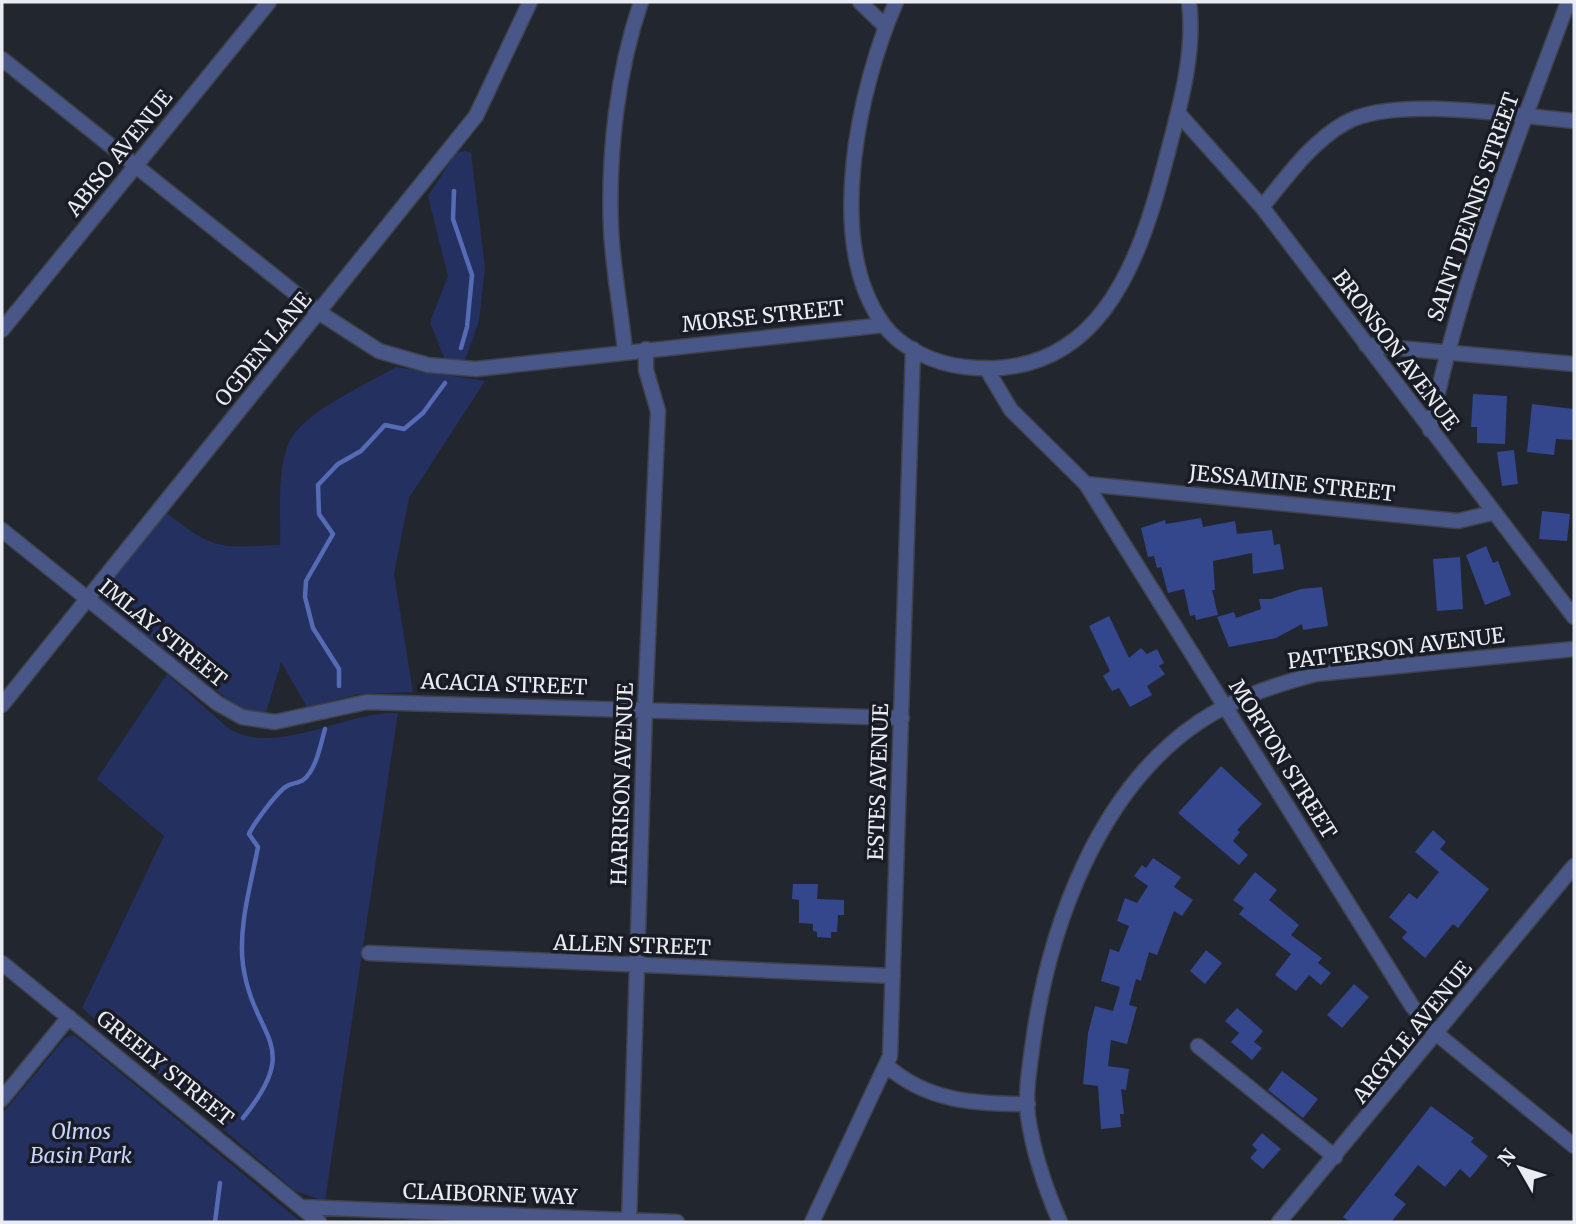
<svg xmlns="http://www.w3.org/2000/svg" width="1576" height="1224" viewBox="0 0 1576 1224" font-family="Merriweather,serif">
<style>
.green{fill:#243060}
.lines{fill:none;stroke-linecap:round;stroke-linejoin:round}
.stream{stroke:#566bb5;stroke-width:4.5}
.building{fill:#34468c}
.minor-casing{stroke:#3e424a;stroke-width:17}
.minor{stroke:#485787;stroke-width:14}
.labels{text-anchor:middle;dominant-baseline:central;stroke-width:7;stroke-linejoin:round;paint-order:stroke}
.street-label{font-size:21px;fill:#e9ecf2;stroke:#191c25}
.park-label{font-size:21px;font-style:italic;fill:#c7d5fe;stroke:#191c25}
</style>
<rect width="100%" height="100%" fill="#22262f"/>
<!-- green -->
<path class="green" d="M465 151 471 153 485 267 479 321 464 363 444 358 430 322 448 276 428 196 456 153Z
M396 367 485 381 409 498 394 574 413 692 359 694 307 707 281 662 265 716 243 711 101 602 100 594 167 513C216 552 220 547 280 545 281 516 276 462 292 437 310 409 367 384 396 367Z
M167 674 228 728C275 758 344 711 398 713L325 1201 295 1191 82 1008 164 836 97 779Z
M73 1035 83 1042 301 1222H2V1114L65 1038Z"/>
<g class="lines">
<!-- stream -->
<path class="stream" d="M454 191 453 219 472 275 467 327 461 348
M339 686V669L313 628 305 597 306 581 333 534 319 514 318 485 338 464 361 451 385 425 404 429 423 413 445 383
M243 1118C304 1042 254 1041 243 965 238 927 251 884 258 847L249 834C254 823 277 792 287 786 292 783 299 783 303 780 316 771 321 743 325 729
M215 1222 220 1183"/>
</g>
<!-- building -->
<path class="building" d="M1473 394 1507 396 1505 444 1477 443V427H1471Z
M1532 404 1574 409V440L1556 439 1554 455 1527 452Z
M1514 450 1518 484 1502 486 1497 452Z
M1542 511 1570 514 1567 541 1539 539Z
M1201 518 1203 527 1235 521 1237 534 1272 530 1274 545 1280 544 1284 569 1253 574 1252 553 1213 561 1215 590H1212L1218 615 1196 620 1195 615 1190 616 1184 589 1168 593 1161 567 1157 568 1154 556 1148 557 1141 528 1165 520 1166 524Z
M1486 546 1493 563 1498 561 1511 595 1485 605 1466 555Z
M1460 557 1463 609 1437 611 1433 559Z
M1322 587 1328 626 1303 630 1302 624 1276 638 1229 647 1217 617 1234 612 1236 618 1261 609 1259 599H1271L1301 589Z
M1109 616 1129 658 1141 648 1147 654 1157 649 1164 663 1159 666 1165 674 1147 686 1152 695 1130 707 1119 688 1112 691 1103 676 1110 671 1089 626Z
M1221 766 1262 804 1237 830 1240 832 1233 841 1248 855 1239 865 1178 813Z
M1433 830 1446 842 1440 849 1489 889 1458 928 1453 924 1425 958 1402 938 1407 932 1389 917 1409 893 1417 899 1439 872 1415 852Z
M1153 858 1181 877 1174 887 1193 900 1182 916 1174 911 1157 955 1149 952 1141 981 1136 979 1129 1005 1137 1007 1127 1044 1111 1040 1108 1066 1129 1069 1126 1090 1121 1089 1124 1114H1120L1121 1127 1101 1129 1098 1086 1083 1084 1088 1033 1095 1006 1113 1011 1120 987 1101 981 1110 949 1119 952 1129 926 1117 921 1125 898 1137 903 1148 886 1134 876 1142 865 1146 868Z
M1255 872 1277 890 1269 900 1299 925 1291 935 1322 958 1318 963 1331 973 1321 985 1309 975 1296 991 1275 975 1291 954 1239 914 1244 908 1233 900Z
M793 884H818L817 899 844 900V915H838L837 932H831V938L817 937V932L813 931V924L799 923V900L792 899Z
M1206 950 1222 963 1205 984 1190 971Z
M1354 984 1369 997 1342 1028 1327 1015Z
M1237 1008 1263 1031 1254 1042 1262 1048 1252 1060 1231 1042 1239 1033 1225 1021Z
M1282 1071 1318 1099 1303 1118 1268 1090Z
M1431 1106 1474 1138 1471 1142 1488 1156 1470 1178 1460 1169 1445 1187 1418 1165 1394 1195 1406 1204 1391 1222H1350L1343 1217Z
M1262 1133 1281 1149 1263 1169 1250 1158 1257 1150 1252 1145Z"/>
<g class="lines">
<!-- minor casing -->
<g class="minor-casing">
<path id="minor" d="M860 2 885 26
M896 2C859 87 824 242 883 324 901 349 936 364 965 367 1096 382 1138 268 1165 163 1178 113 1196 54 1189 2
M2 59 320 313 379 351 428 365 476 369 884 325
M1178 113 1262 207 1574 617
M1262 207C1287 177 1310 143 1345 123 1393 95 1517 116 1574 121
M2 330 269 2
M1366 345 1574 364
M625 351C621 311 613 269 611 229 608 155 617 72 641 2
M986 368 1011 410 1086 484 1412 1006 1437 1034 1574 1146
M1430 430C1459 283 1516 142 1568 2
M1086 484 1458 521 1492 513
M2 530 217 703 242 717 275 722 367 702 902 718
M2 705 476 116 530 2
M369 953 893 976
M2 963 319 1222
M1198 1046 1335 1157
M886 1065C927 1102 976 1104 1028 1104
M2 1099 69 1017
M301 1207 677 1222
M629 1222 645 709 658 411 646 370V349
M812 1222 890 1056 913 349
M1060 1222C1046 1190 1033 1151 1028 1116 1025 1092 1030 1065 1033 1042 1049 927 1098 790 1199 722 1235 698 1274 685 1316 674L1574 649
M1279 1222 1574 866"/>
</g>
<!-- minor -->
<use href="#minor" class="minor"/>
</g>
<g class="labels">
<!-- street labels -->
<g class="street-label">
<text transform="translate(119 153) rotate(-51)">ABISO AVENUE</text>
<text transform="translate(1473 207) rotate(-71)">SAINT DENNIS STREET</text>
<text transform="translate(763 316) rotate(-6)">MORSE STREET</text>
<text transform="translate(263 349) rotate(-51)">OGDEN LANE</text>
<text transform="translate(1396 350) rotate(53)">BRONSON AVENUE</text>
<text transform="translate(1292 483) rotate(6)">JESSAMINE STREET</text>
<text transform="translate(163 633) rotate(39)">IMLAY STREET</text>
<text transform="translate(1396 648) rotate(-7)">PATTERSON AVENUE</text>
<text transform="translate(504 684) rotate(2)">ACACIA STREET</text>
<text transform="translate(1283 759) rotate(58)">MORTON STREET</text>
<text transform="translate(878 782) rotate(-88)">ESTES AVENUE</text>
<text transform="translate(622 784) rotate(-88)">HARRISON AVENUE</text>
<text transform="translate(632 945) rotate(2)">ALLEN STREET</text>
<text transform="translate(1412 1032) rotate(-51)">ARGYLE AVENUE</text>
<text transform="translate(165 1068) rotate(39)">GREELY STREET</text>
<text transform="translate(490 1194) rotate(2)">CLAIBORNE WAY</text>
</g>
<!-- park labels -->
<g class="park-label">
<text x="81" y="1131">Olmos<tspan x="81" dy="24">Basin Park</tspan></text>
</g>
</g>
<!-- border -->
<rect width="1576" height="1224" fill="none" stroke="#e9ecf2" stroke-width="7"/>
<!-- north arrow -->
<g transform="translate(1520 1168) rotate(309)" stroke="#191c25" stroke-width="5" paint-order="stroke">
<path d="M0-5L12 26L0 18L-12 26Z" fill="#e9ecf2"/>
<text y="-10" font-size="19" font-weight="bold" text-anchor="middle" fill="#e9ecf2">N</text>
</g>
</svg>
